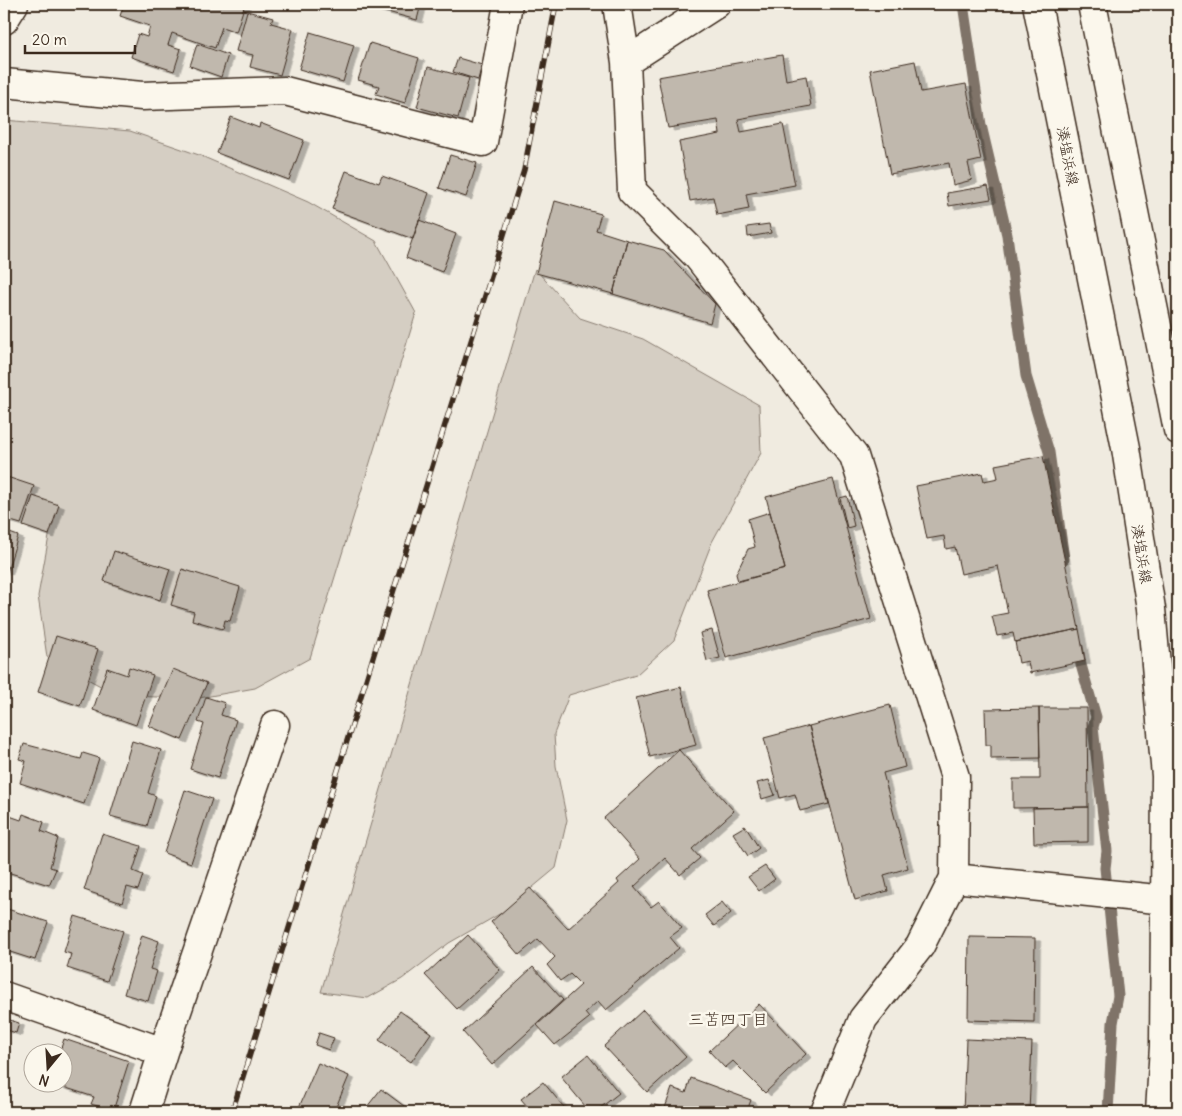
<svg xmlns="http://www.w3.org/2000/svg" width="1182" height="1116" viewBox="0 0 1182 1116" font-family="Delius,'Klee One',sans-serif">
<style>
.green{fill:#d5cec3;stroke:#887c70}
.lines{fill:none;stroke-linecap:round;stroke-linejoin:round}
.stream{stroke:#7f7367;stroke-width:11}
.building{fill:#c0b8ad;stroke:#3b2a1e;filter:url(#shadow)}
.minor-casing{stroke:#3b2a1e;stroke-width:31}
.secondary-casing{stroke:#3b2a1e;stroke-width:31}
.minor{stroke:#fbf7ec;stroke-width:28}
.secondary{stroke:#fbf7ec;stroke-width:28}
.rail-casing{stroke:#3b2a1e;stroke-width:5.5}
.rail{stroke:#fbf7ec;stroke-width:4;stroke-dasharray:11;stroke-linecap:butt}
.labels{text-anchor:middle;dominant-baseline:central;stroke-width:5;stroke-linejoin:round;paint-order:stroke}
.street-label{font-size:15px;fill:#3b2a1e;stroke:#fbf7ec}
.neighbourhood-label{font-size:16px;fill:#3b2a1e;stroke:#fbf7ec}
</style>
<defs>
<filter id="shadow"><feDropShadow dx="5.5" dy="3" stdDeviation="0" flood-color="#0004"/></filter>
</defs>
<rect width="100%" height="100%" fill="#f0ebe0"/>
<filter id="ink" filterUnits="userSpaceOnUse"><feTurbulence type="fractalNoise" baseFrequency=".02" numOctaves="2"/><feDisplacementMap in="SourceGraphic" scale="10" xChannelSelector="R" yChannelSelector="G"/><feConvolveMatrix kernelMatrix="1 2 1 2 8 2 1 2 1" color-interpolation-filters="sRGB"/></filter>
<g filter="url(#ink)">
<!-- green -->
<path class="green" d="M4 120 130 131 199 155 308 202 376 241 416 313 310 658 255 688 199 698 119 696 47 657 38 596 52 520 4 496Z
M535 269 580 318 643 339 759 405 761 453 712 542 674 640 636 675 569 695 554 734 556 766 567 820 556 868 503 912 449 943 402 979 368 998 321 992Z"/>
<g class="lines">
<!-- stream -->
<path class="stream" d="M963 4 981 125 1007 235 1026 376 1049 452 1064 559
M1078 647 1081 665 1096 717 1093 727 1107 851 1105 868 1118 996 1113 1023 1108 1112"/>
</g>
<!-- building -->
<path class="building" d="M124 4H245L236 32 222 27 215 48 172 33 168 45 181 49 174 71 131 57 138 34 147 37 150 26 120 16Z
M358 4H421L417 20Z
M247 11 273 18 271 23 293 29 280 75 250 67 253 55 236 51Z
M310 32 354 45 343 82 299 69Z
M370 43 419 58 405 103 376 94 379 86 358 80Z
M197 44 228 55 221 77 190 66Z
M782 55 786 80 806 76 811 106 738 119 741 132 783 124 795 185 746 194 749 209 717 215 713 197 690 201 679 142 720 134 718 120 668 128 658 77Z
M458 58 482 65 478 80 453 72Z
M915 61 921 92 966 84 981 160 968 163 972 180 953 185 949 163 890 174 870 70Z
M428 67 469 78 458 118 417 107Z
M231 117 259 128 260 123 304 140 289 180 217 153Z
M450 155 477 163 466 197 439 188Z
M346 171 379 183 382 176 429 193 413 239 332 209Z
M988 186 991 199 949 206 947 193Z
M555 201 601 214 596 230 627 240 613 294 536 273Z
M419 220 456 234 442 272 406 258Z
M769 224 771 233 748 237 747 227Z
M627 240 664 250 715 304 710 323 613 294Z
M1043 456 1079 629 1015 642 1013 633 997 636 992 616 1008 613 998 566 961 574 955 547 946 549 944 536 927 539 916 486 982 473 984 481 998 478 995 465Z
M4 476 34 486 21 524 4 519Z
M833 479 871 619 726 658 707 590 785 569 766 497Z
M33 496 59 505 49 535 23 526Z
M847 496 854 526 847 528 840 498Z
M770 512 785 569 738 581 736 574 748 549 755 547 748 519Z
M4 531 18 536 7 572 4 571Z
M114 551 170 569 160 600 104 581Z
M182 569 240 587 230 621 225 620 223 629 192 620 194 612 171 605Z
M1079 629 1085 661 1030 673 1028 661 1019 663 1015 642Z
M712 630 720 658 707 661 700 633Z
M56 636 98 649 80 706 38 692Z
M129 667 153 675 136 725 93 710 107 668 127 675Z
M173 669 207 683 182 740 149 726Z
M681 687 696 745 650 757 636 698Z
M206 697 225 703 221 715 236 720 218 778 190 769 204 724 198 722Z
M890 705 905 767 883 773 908 868 884 875 888 891 855 900 809 726Z
M1039 708 1040 758 991 759V745H986L985 709Z
M1039 708H1087L1088 807 1013 808V779H1040Z
M809 726 829 804 800 811 795 794 780 798 764 738Z
M132 741 161 750 148 793 156 796 147 826 110 816Z
M24 744 81 759 83 753 99 758 84 804 20 783 26 761 19 759Z
M679 750 734 811 692 849 700 858 680 875 665 858 634 887 651 907 659 901 682 928 670 937 679 948 606 1010 598 1001 585 1013 589 1018 555 1045 537 1025 581 985 570 974 560 981 547 965 555 957 538 939 519 955 491 922 530 888 568 929 619 883 617 880 640 859 604 818Z
M769 780 775 795 762 799 757 783Z
M185 790 212 799 191 863 164 853Z
M1088 807V842L1034 843 1033 808Z
M4 814 21 820 23 814 44 822 41 831 58 838 50 867 56 869 49 885 4 871 9 851 4 849Z
M745 826 759 848 748 856 733 833Z
M102 834 141 846 133 871 143 875 138 890 127 887 122 903 84 890Z
M765 866 775 879 759 891 748 877Z
M722 902 731 913 714 926 705 915Z
M4 908 48 922 35 960 4 950Z
M75 916 123 931 107 981 67 968 71 954 64 952Z
M142 935 159 941 150 969 157 971 148 1001 124 994Z
M468 935 500 970 457 1009 425 975Z
M969 937 1035 938 1034 1022 968 1020Z
M533 967 563 1000 492 1065 463 1032Z
M759 1004 806 1054 765 1093 733 1061 725 1068 709 1051Z
M643 1010 686 1057 647 1092 604 1046Z
M400 1011 431 1033 411 1062 379 1040Z
M4 1018 19 1023 16 1033 4 1029Z
M319 1033 334 1038 329 1050 315 1045Z
M64 1039 129 1061 113 1111 91 1104 94 1097 54 1084H62V1054H59Z
M966 1039 1032 1042 1029 1112H963Z
M588 1055 619 1093 595 1112H590L561 1077Z
M318 1063 349 1076 334 1112H297Z
M691 1078 751 1100 747 1111 751 1112H648L651 1104 665 1108 672 1088 686 1093Z
M543 1082 568 1112H532L521 1099Z
M381 1089 412 1112H363Z"/>
<g class="lines">
<!-- minor casing -->
<g class="minor-casing">
<path id="minor" d="M617 4 626 62 632 191 698 257 854 456 955 777 954 878 920 946 863 1019 825 1112
M4 20 14 4
M626 62 716 4
M4 83 142 96 285 91 483 142 508 4
M954 878 1166 900
M4 996 163 1052
M144 1112 163 1052 275 725"/>
</g>
<!-- secondary casing -->
<g class="secondary-casing">
<path id="secondary" d="M1037 4 1126 448 1151 609 1166 776 1164 1046 1160 1112
M1092 4 1178 430"/>
</g>
<!-- minor -->
<use href="#minor" class="minor"/>
<!-- secondary -->
<use href="#secondary" class="secondary"/>
<!-- rail casing -->
<g class="rail-casing">
<path id="rail" d="M232 1112 524 170 556 4"/>
</g>
<!-- rail -->
<use href="#rail" class="rail"/>
</g>
</g>
<g class="labels">
<!-- street labels -->
<g class="street-label">
<text transform="translate(1068 156) rotate(79)">湊塩浜線</text>
<text transform="translate(1142 554) rotate(81)">湊塩浜線</text>
</g>
<!-- neighbourhood labels -->
<g class="neighbourhood-label">
<text x="728" y="1019">三苫四丁目</text>
</g>
</g>
<!-- margin -->
<rect width="1182" height="1116" fill="none" stroke="#fbf7ec" stroke-width="20"/>
<rect x="10" y="10" width="1162" height="1096" fill="none" stroke="#3b2a1e" stroke-width="2" filter="url(#ink)"/>
<!-- north arrow -->
<g transform="translate(48 1068) rotate(198)"><circle r="24" fill="#fbf7ec" stroke="#aea59a"/>
<path d="M0-4L9 19L0 12L-9 19Z" fill="#3b2a1e"/>
<text y="-8" font-size="14" font-weight="bold" text-anchor="middle" fill="#3b2a1e">N</text>
</g>
<!-- scale -->
<path d="M25 45v8h110v-8" fill="none" stroke="#3b2a1e" stroke-width="2.5"/>
<text x="32" y="45" font-size="15" fill="#3b2a1e" stroke="#fbf7ec" stroke-width="4" paint-order="stroke">20 m</text>
</svg>
